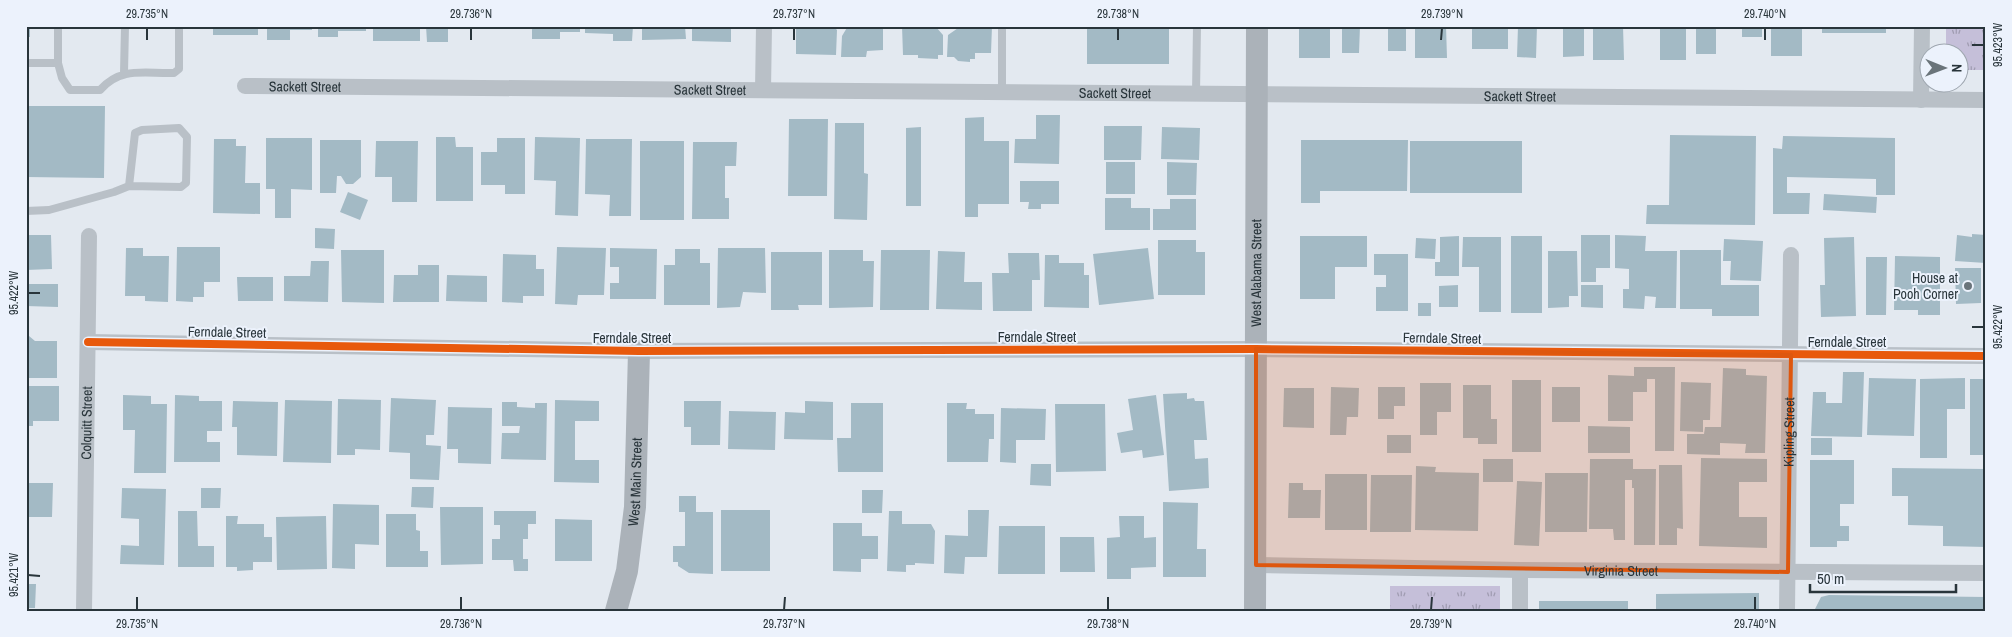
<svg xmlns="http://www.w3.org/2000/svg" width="2012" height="637" viewBox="0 0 2012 637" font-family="'Archivo Narrow',sans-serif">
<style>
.grass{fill:url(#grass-tufts)}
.building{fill:#a3bac5}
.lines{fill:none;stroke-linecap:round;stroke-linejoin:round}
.lane{stroke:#b9c0c7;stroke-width:8}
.street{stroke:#b9c0c7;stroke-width:16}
.secondary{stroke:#abb2b9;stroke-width:22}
.cycleway-casing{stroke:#ecf2fc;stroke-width:11}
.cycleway{stroke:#e8590c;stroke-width:8}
.marked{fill:#de570e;fill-opacity:0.2;stroke:#de570e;stroke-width:4;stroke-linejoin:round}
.ticks{fill:none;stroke:#29353b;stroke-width:2}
.poi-dot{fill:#6a747a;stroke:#ecf2fc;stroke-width:2}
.labels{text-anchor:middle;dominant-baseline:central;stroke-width:4;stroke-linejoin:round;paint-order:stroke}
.street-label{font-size:14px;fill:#29353b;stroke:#ecf2fc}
.poi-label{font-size:14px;fill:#29353b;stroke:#ecf2fc;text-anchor:end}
.neatline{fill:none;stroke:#29353b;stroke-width:2}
.ticks-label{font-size:12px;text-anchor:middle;fill:#29353b}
</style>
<defs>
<pattern id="grass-tufts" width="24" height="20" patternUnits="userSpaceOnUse" patternTransform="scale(1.25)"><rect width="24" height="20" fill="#c5bfd9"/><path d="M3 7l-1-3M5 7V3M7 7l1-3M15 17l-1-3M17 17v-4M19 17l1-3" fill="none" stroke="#a09cb1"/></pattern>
</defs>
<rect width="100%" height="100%" fill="#e3e9f0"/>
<!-- grass -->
<path class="grass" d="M1946 26H1986V70H1960V52H1946Z
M1390 586H1500V611H1390Z"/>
<!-- building -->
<path class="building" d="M26 26H30V37H26Z
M213 26H258V35H213Z
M267 26H312V30H290V40H267Z
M318 26H366V31H338V37H318Z
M373 26H420V41H373Z
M426 26H448V42H427Z
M532 26H580V32H560V39H532Z
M585 26H633L632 41H613V34L585 33Z
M642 26H685L686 39 642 40Z
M692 26H731V42L692 41Z
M796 26H833L837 30 836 55 796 54Z
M848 26H883V50L867 51 866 57H841L842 36Z
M902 26 936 27 943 35V55H938V59L918 58V55H903Z
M961 26H992L991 53H975V59H970V62L958 61 954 57H947L948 35Z
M1087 26H1169V64H1087Z
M1299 26H1330V58H1299Z
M1342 26H1360L1359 53H1342Z
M1388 26H1406V51H1388Z
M1415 26H1446L1447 58H1415Z
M1472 26H1508V49H1472Z
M1518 26H1537L1536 58 1517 57Z
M1563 26H1584V56L1563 57Z
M1593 26H1623L1624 60H1593Z
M1660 26H1686V60H1660Z
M1696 26H1716V54H1696Z
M1742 26H1762V37H1742Z
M1771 26H1802V56H1771Z
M1822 26H1886V33H1822Z
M26 106H105L104 178 26 177Z
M1036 115H1060L1059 164 1014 163 1015 139H1036Z
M984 117V141H1009V204H978V217H965V118Z
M789 119H828L827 196H788Z
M835 123H864V173L868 174 867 220 834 219Z
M1104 126H1142L1141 160H1104Z
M921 127V206H906V128Z
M1162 127 1200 128 1199 160 1161 159Z
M1670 135 1756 136 1755 225 1646 224 1647 205H1669Z
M1783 136 1895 138V195H1876V179L1787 177V193H1810L1809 214H1773V148L1782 149Z
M436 137H455L456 147H473V201H436Z
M535 137 580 138 578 216 555 215 556 181 534 180Z
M266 138H312V190L291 189V218H275V189H266Z
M497 138H525V194H505V185H481V152H497Z
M214 139H236V146H246L245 183H260V214L213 213Z
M586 139H632L631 216H609L610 195 585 194Z
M320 140H361V177L353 184H346L341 176H337L336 193H320Z
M1301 140H1408L1407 191H1320V203H1301Z
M376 141H418L417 202H392V177H375Z
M640 141H684V220H640Z
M1410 141H1522V193H1410Z
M693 142H737L736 166H725V198H729V219H692Z
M1106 162H1135V194H1106Z
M1167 162 1197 163 1196 195H1167Z
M1020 181H1059V204H1041V209H1028L1029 202H1020Z
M348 192 368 200 360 220 340 212Z
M1824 194 1877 197 1876 213 1823 210Z
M1105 198H1131V208H1150V230H1105Z
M1170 199H1196V230H1153V209H1170Z
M315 228 335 229 334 249 315 248Z
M1972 234 1986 235V263L1955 261 1957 235 1972 237Z
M26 235H51L52 269 26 270Z
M1581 235H1610V268H1596V282H1581Z
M1615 235 1646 236 1645 251H1677L1676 308H1655L1656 297 1645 296 1644 309 1623 308V289H1629V269L1615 268Z
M1300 236H1367V267H1335V299H1300Z
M1459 236V276H1435V262H1440V237Z
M1511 236H1542V313H1511Z
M1463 237H1501V312H1479V267H1462Z
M1854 237 1856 316 1821 317 1820 285H1825L1824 238Z
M1416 238 1436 239 1435 259 1415 258Z
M1724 239 1763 241 1761 281 1730 280 1731 261H1723Z
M1158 240H1196V252H1205V295H1158Z
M177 247H220V282H204V297H193V302L176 301Z
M557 247 606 248 604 295H578L577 305 555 304Z
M126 248H143V256H169L168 302 145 301V296H125Z
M610 248 657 249 656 299H610V283H619V267H610Z
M718 248H765L766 293 743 292 740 307 717 308Z
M1148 248 1154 299 1099 305 1093 254Z
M675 249H700V263H710V305H664V265H675Z
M341 250H384V303L342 302Z
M829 250H863V261H874L873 307 829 308Z
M881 250H930L929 310H880Z
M1680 250H1721V285H1759V316H1712V309H1680Z
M938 251 965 252 964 282H982V310L936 309Z
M1548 251H1577L1578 296H1569V307L1548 308Z
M771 252H822V305H798L799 310H771Z
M1008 253H1039L1040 280H1032V311H993L992 273H1009Z
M503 254 536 255V269H544V296H523V303L502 302Z
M1374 254H1408V311H1376V287H1386V275H1374Z
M1045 255H1059V263H1084V275H1089V308L1044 307Z
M1895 256 1940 257V315H1918V310H1894Z
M1866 257H1887L1886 315H1866Z
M311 261H329L328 302 284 301V276H310Z
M418 265H439V302H393L394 275H418Z
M1955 268H1981V303L1956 304Z
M447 275 487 276V302L446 301Z
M237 277H273V301H238Z
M26 284H58V307L26 306Z
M1458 285V307H1439V286Z
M1581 285H1603V308L1581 307Z
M1418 303H1431V316H1418Z
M26 319H29V336L35 341H57V378H26Z
M1634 367H1675L1674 451H1655V379H1647V392H1633V421H1608V375L1634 376Z
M1723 368 1746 369V375L1767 376 1765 453H1745L1746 444 1720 443V455L1687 454V434H1704L1705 427H1721Z
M1843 372H1864L1862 437 1811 436 1813 392H1826V403H1842Z
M1869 378 1916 379 1914 436 1867 435Z
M1965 378V409H1947V458H1920V379Z
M1970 379H1986V455H1970Z
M1512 380H1541V452H1512Z
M1681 382 1711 383 1710 420H1703V432L1680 431Z
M1420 383H1451V412H1437V435H1420Z
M1463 385H1491V419H1497V444H1478V438H1463Z
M26 386H59V421H33V426H26Z
M1331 387 1359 388 1358 417H1347L1346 435H1330Z
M1378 387H1405V406H1394V419H1378Z
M1552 387H1580V422H1552Z
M1284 388H1314V428L1283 427Z
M1187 393V399L1194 398 1195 401H1204L1207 440H1194L1195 459 1208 458 1209 488 1169 491 1163 394Z
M123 395 151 396V404H167L166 473H134L135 430H123Z
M175 395 199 396V401H222V431H207V442H220V462H174Z
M1156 395 1164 455 1143 458 1142 450 1121 453 1117 433 1133 430 1128 399Z
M391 398 436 400 434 435H426V445L441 446 439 480 410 479V453L389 452Z
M338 399 381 400 380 450 355 449V455H337Z
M285 400 332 401 331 463 283 462Z
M555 400 599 401V421H575V460H599V483L554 482Z
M233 401 278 402 277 456 237 455V427H232Z
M684 401H721L720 445H691V427H684Z
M805 401 833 402V440L784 439 785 412 805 413Z
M502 402H517V407L535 408V403H547L546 460 501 459 502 433H519L520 426H502Z
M851 403H883V472H838L837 438H851Z
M947 403H967L966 409H975V414H994V439H989L988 462H947Z
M1055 404H1105L1106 471 1056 472Z
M448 407 492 408 491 464 458 463V449H447Z
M1001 408 1046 409 1045 440H1016V463L1000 462Z
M729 411 776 412 775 450 728 449Z
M1588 426 1630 427V453H1588Z
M1387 435H1411V453H1387Z
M1811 438H1832V455H1811Z
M1701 458 1767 459V482H1739V517H1767V548L1699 546Z
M1483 459H1513V482H1483Z
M1590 459H1633V469H1656L1655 545H1634V488H1632V480H1625V540H1614L1613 529H1589Z
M1810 460H1854V504H1840V526H1849V541H1837V547H1810Z
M1031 464H1051V486L1030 485Z
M1659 465H1682L1683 529 1677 528V545H1659Z
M1416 466 1436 467 1435 472 1479 473 1478 531 1415 530Z
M1892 468 1986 469V547L1943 546V526L1908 525V496H1892Z
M1545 473H1588L1587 532H1545Z
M1325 474H1367V530H1325Z
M1371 475H1412L1411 532H1370Z
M1517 481 1542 482 1539 546 1514 545Z
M26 483H53L52 517H26Z
M1289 483H1303V490H1321L1320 518H1288Z
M412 487H434L433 508 411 507Z
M122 488 166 489 164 565 120 564 121 545 139 546V519L121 518Z
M201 488H221L220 508H201Z
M862 490H883L882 513H862Z
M679 496H696V512H713V574L689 573 678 566V562H673V546H685V512H679Z
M1163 502 1198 503 1197 549H1206V577H1163Z
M333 504 379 505V545L355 544V569L332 568Z
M440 507H483V564L441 565Z
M721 510H770V571H721Z
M968 510H989L987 557H965L964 574 944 573 945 535 968 536Z
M178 511H197L198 546H214V567H178Z
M494 511H536V524H528V539H523V559H528V571H514L513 560H492V539H500V525H494Z
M889 511H902V524H931L935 531 934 564 915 563V565H906V572L887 571Z
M386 514H416V530L420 531V551H428V567H386Z
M226 516H238L237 524H264V537H272V562H253V570L237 571V567H226Z
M326 516 327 569 277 570 276 517Z
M1119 516H1144V538L1156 537V567L1131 568V579H1107V538L1120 537Z
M555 519 592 520V561H555Z
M833 523H862V536H878V559H861V572L833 571Z
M999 526H1045V574H998Z
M1060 537H1094L1095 572H1060Z
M26 584H36L35 608H26Z
M1759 593V611H1656V594Z
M1829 595 1986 597V611H1814L1821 597Z
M1539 601H1628V611H1539Z"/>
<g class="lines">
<!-- lane -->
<path class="lane" d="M26 63H58V26
M58 63 62 78 70 90H100C121 66 145 74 174 73L179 69V26
M124 73 125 26
M1002 92V26
M1196 94 1197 26
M26 211 49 210 114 192 129 186 181 187 186 183 187 137 179 128 142 130 135 133 129 186"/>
<!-- street -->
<g class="street">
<path id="s1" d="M245 86 1986 100"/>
<path d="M763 90 764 26"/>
<path d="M1921 100 1922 26"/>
<path d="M88 342 639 351 1256 349 1986 356"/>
<path id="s2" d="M1256 565 1520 570 1986 573"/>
<path id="s3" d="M84 611 89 236"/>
<path d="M1520 611V570"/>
<path id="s4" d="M1787 611 1791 255"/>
</g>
<!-- secondary -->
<g class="secondary">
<path id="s5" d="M616 611 627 571 635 507 639 351"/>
<path id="s6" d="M1255 611 1257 26"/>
</g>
<!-- cycleway casing -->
<g class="cycleway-casing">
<path id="cycleway" d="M88 342 639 351 1256 349 1986 356"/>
</g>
<!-- cycleway -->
<use href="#cycleway" class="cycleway"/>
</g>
<!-- marked area -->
<path class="marked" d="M1256 349 1791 355 1788 572 1256 565Z"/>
<!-- ticks -->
<path class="ticks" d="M147 40V28M471 40V28M794 40V28M1118 40V28M1441 40 1442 28M1765 40V28M1972 45H1984M28 293H40M1972 327H1984M28 575 40 576M137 610V597M461 610V597M784 610 785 597M1108 610V597M1431 610 1432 597M1755 610V597"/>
<!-- markers -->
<circle class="poi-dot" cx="1968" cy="286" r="5"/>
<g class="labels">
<!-- street labels -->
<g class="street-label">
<text stroke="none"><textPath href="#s1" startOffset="60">Sackett Street</textPath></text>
<text stroke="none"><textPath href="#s1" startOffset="465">Sackett Street</textPath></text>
<text stroke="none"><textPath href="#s1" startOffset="870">Sackett Street</textPath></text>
<text stroke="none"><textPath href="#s1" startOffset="1275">Sackett Street</textPath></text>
<text stroke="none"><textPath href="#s6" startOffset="338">West Alabama Street</textPath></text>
<text transform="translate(227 332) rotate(1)">Ferndale Street</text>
<text x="1037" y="337">Ferndale Street</text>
<text x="632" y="338">Ferndale Street</text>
<text transform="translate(1442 338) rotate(1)">Ferndale Street</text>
<text x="1847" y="342">Ferndale Street</text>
<text stroke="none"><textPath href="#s3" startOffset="188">Colquitt Street</textPath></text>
<text stroke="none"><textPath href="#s4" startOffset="179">Kipling Street</textPath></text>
<text stroke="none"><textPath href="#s5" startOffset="131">West Main Street</textPath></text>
<text stroke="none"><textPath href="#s2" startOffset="365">Virginia Street</textPath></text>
</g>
<!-- poi labels -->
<g class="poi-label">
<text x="1958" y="278">House at<tspan x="1958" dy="16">Pooh Corner</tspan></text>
</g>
</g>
<!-- border -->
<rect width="2012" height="637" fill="none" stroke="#ecf2fc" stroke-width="55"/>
<!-- north arrow -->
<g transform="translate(1944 68) rotate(91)"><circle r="24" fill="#ecf2fc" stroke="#9ea6af"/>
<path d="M0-4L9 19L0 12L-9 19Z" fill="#6a747a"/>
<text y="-8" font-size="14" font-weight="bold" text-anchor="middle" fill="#29353b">N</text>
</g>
<!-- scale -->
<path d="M1810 584v8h146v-8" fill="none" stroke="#29353b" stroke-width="2.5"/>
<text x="1817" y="584" font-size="15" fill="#29353b" stroke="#ecf2fc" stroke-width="4" paint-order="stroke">50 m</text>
<rect x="28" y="28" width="1956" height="582" class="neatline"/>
<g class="ticks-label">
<text x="147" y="18">29.735°N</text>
<text x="471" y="18">29.736°N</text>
<text x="794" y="18">29.737°N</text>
<text x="1118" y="18">29.738°N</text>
<text x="1442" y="18">29.739°N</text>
<text x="1765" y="18">29.740°N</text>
<text transform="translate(1998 45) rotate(-90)" y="4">95.423°W</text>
<text transform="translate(14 293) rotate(-90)" y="4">95.422°W</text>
<text transform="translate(1998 327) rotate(-90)" y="4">95.422°W</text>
<text transform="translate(14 575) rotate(-90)" y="4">95.421°W</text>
<text x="137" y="628">29.735°N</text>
<text x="461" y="628">29.736°N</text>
<text x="784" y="628">29.737°N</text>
<text x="1108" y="628">29.738°N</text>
<text x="1431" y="628">29.739°N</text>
<text x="1755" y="628">29.740°N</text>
</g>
</svg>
